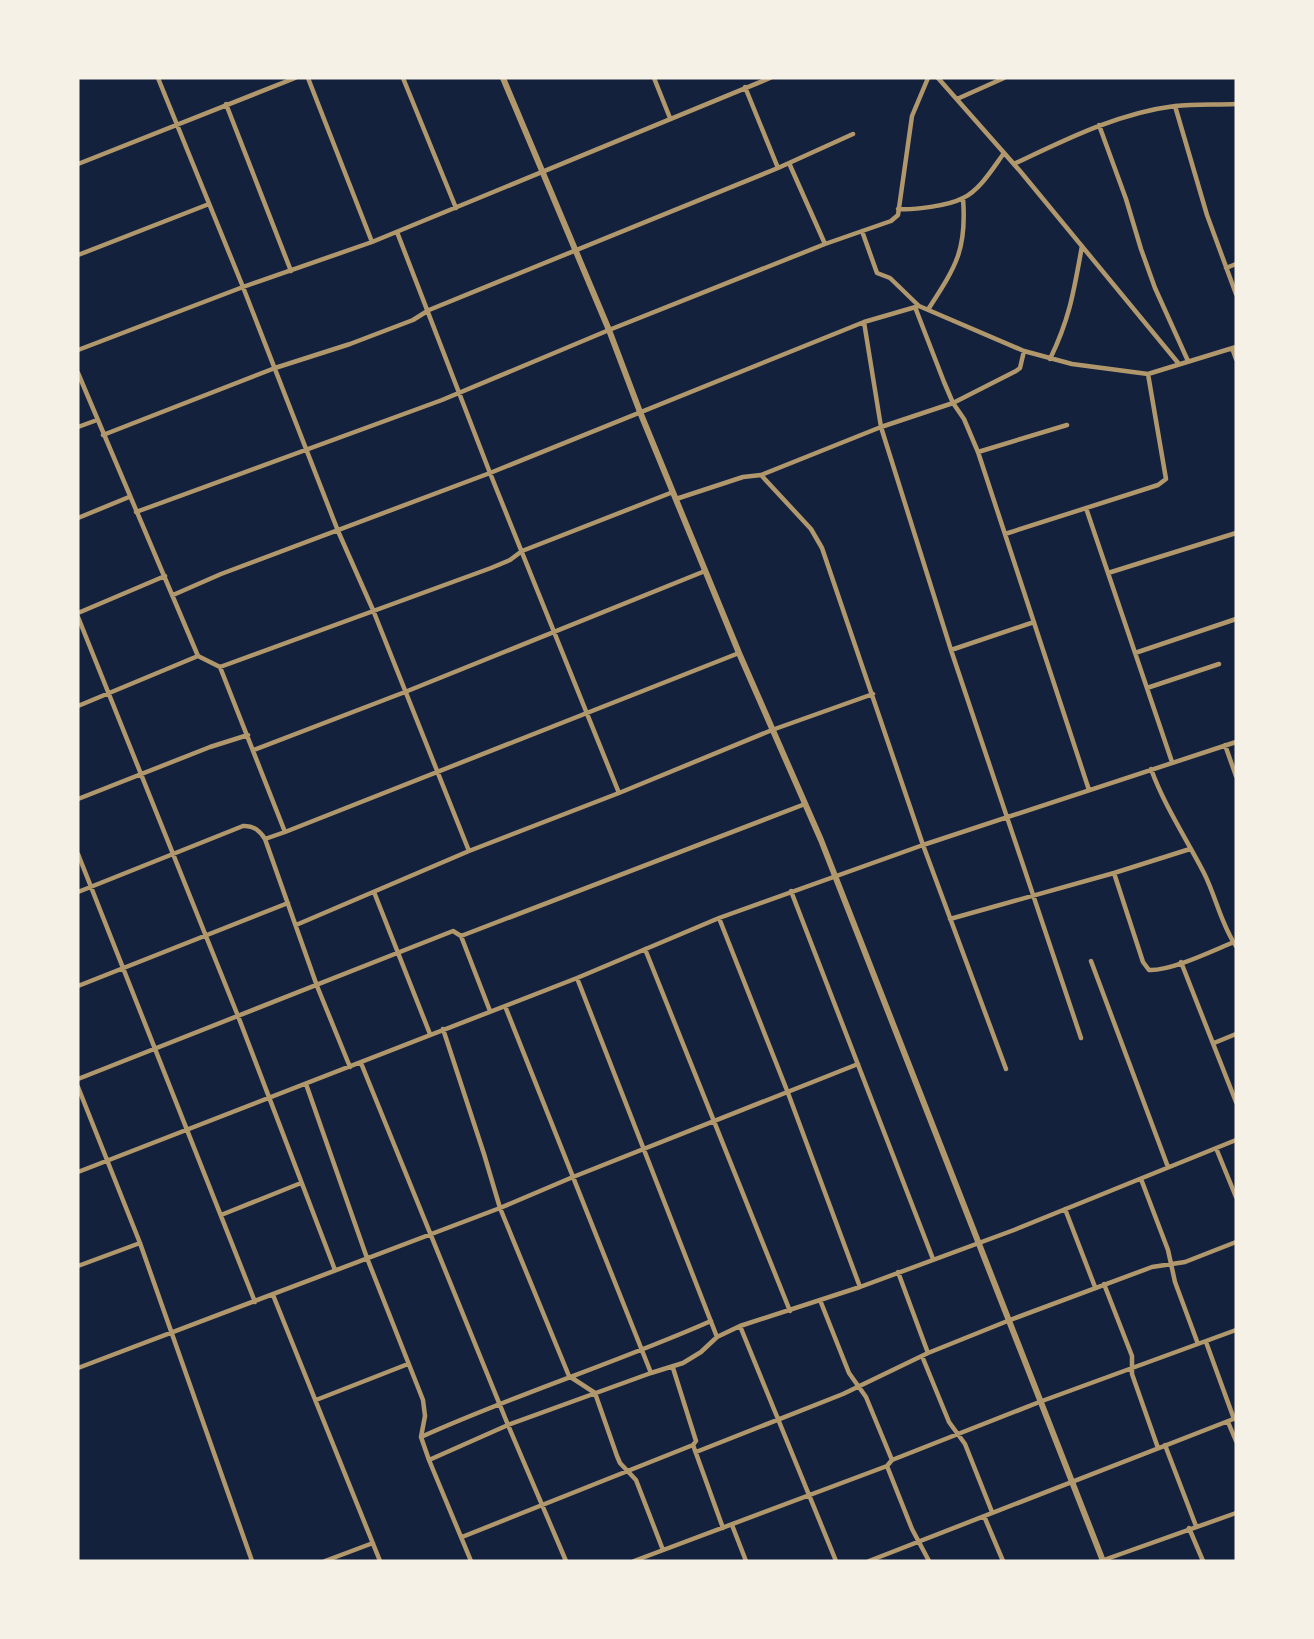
<svg xmlns="http://www.w3.org/2000/svg" width="1314" height="1639" viewBox="0 0 1314 1639" font-family="Raleway,sans-serif">
<style>
.lines{fill:none;stroke-linecap:round;stroke-linejoin:round}
.minor{stroke:#b1986c;stroke-width:4.5}
.tertiary{stroke:#b1986c;stroke-width:6}
</style>
<rect width="100%" height="100%" fill="#14213d"/>
<g class="lines">
<!-- minor -->
<path class="minor" d="M158 78 243 287 338 531 373 610 469 851
M308 78 372 242
M403 78 456 208
M654 78 670 118
M938 78 1020 171 1179 364
M745 87 778 168
M957 99 1004 78
M226 104 291 271
M1175 106 1207 215 1236 294
M1099 125 1126 199 1141 249 1155 288 1188 361
M789 163 825 244
M78 164 295 78
M1014 164C1065 140 1118 113 1175 106 1195 104 1216 105 1236 104
M898 209C914 210 948 206 963 198 980 190 993 168 1004 153
M862 231 877 273 890 278 919 306 1024 351 1072 364 1148 374 1236 347
M397 232 490 473 619 793
M78 255 209 204
M1226 268 1236 264
M915 307 944 382 953 403 964 419 978 452 1089 790
M929 308C956 266 967 250 963 198
M864 322 881 427 951 650 1081 1038
M1232 348 1236 359
M78 350 243 287 372 242 770 78
M1050 359C1070 318 1074 290 1082 246
M78 373 198 656 220 667 285 832 739 653
M78 427 97 420
M103 435 275 368 350 344 413 320 429 310 778 168 853 134
M978 452 1067 425
M761 475 881 427 953 403 1016 371 1020 368 1024 351
M676 499 743 477 761 475 811 529 822 548 923 845 1006 1069
M1086 508 1172 762
M136 512 442 400 609 330 825 244 891 221 898 215 912 116 928 78
M78 518 129 497
M1005 534 1158 485 1166 479 1148 374
M1108 573 1236 533
M173 595 221 574 490 473 864 322 919 306
M78 613 165 576
M78 617 238 1016 335 1270
M951 650 1034 622
M1135 653 1236 619
M220 667 491 568 510 560 522 551 673 492
M1147 688 1219 664
M78 706 198 656
M1225 745 1236 776
M254 750 405 692 705 571
M1151 769C1165 807 1186 838 1204 873 1216 897 1221 924 1236 946
M78 799 210 747 248 735
M285 832 265 839 317 986 350 1067
M78 854 255 1302
M1114 873 1143 962 1149 970C1171 971 1212 951 1234 942
M791 891 933 1259
M78 892 243 826C254 825 260 831 265 839
M374 892 430 1034
M719 918 788 1093 860 1287
M950 919 1114 873 1190 849
M296 925 469 851 619 793 772 730 873 694
M461 936 805 804
M645 949 790 1311
M1091 961 1168 1167
M1181 962 1236 1102
M577 978 717 1337
M78 986 288 903
M505 1006 651 1373
M443 1029 484 1154 500 1208 569 1376 595 1393 617 1456 620 1463 636 1480 663 1550
M1214 1043 1236 1034
M361 1063 508 1425 566 1561
M78 1079 453 931 461 936 490 1011
M306 1084 367 1258 423 1400 425 1416 421 1437 429 1460 471 1561
M78 1087 140 1243 252 1561
M1216 1148 1236 1197
M78 1172 577 978 719 918 923 845 1236 742
M1141 1179 1168 1250 1175 1282 1198 1344
M1065 1209 1095 1287
M221 1215 301 1183
M78 1266 140 1243
M898 1272 928 1353
M1104 1284 1132 1356V1374L1158 1448
M273 1295 380 1561
M820 1300 849 1373 866 1397 892 1460
M740 1326 836 1561
M1206 1342 1234 1419
M922 1356 949 1422 965 1444 992 1512
M78 1368 500 1208 573 1177 858 1064
M673 1368 696 1441 693 1445 723 1528
M316 1400 408 1364
M1228 1422 1236 1441
M421 1437C516 1394 616 1363 711 1321
M1165 1445 1196 1526
M696 1452 843 1394 928 1353 1010 1320 1152 1267 1185 1262 1236 1242
M429 1460 508 1425 651 1373 683 1363 701 1352 717 1337 740 1326 860 1287 1014 1230 1236 1140
M887 1466 912 1529 929 1561
M984 1516 1003 1561
M732 1525 746 1561
M1189 1528 1203 1561
M462 1537 693 1445
M325 1561 373 1543
M634 1561 887 1466 892 1460 1042 1401 1236 1330
M869 1561 1236 1418
M1101 1561 1236 1513"/>
<!-- tertiary -->
<path class="tertiary" d="M503 78 609 330 640 412 739 653 821 840 1103 1561"/>
</g>
<!-- border -->
<rect width="1314" height="1639" fill="none" stroke="#f6f1e7" stroke-width="159"/>
</svg>
